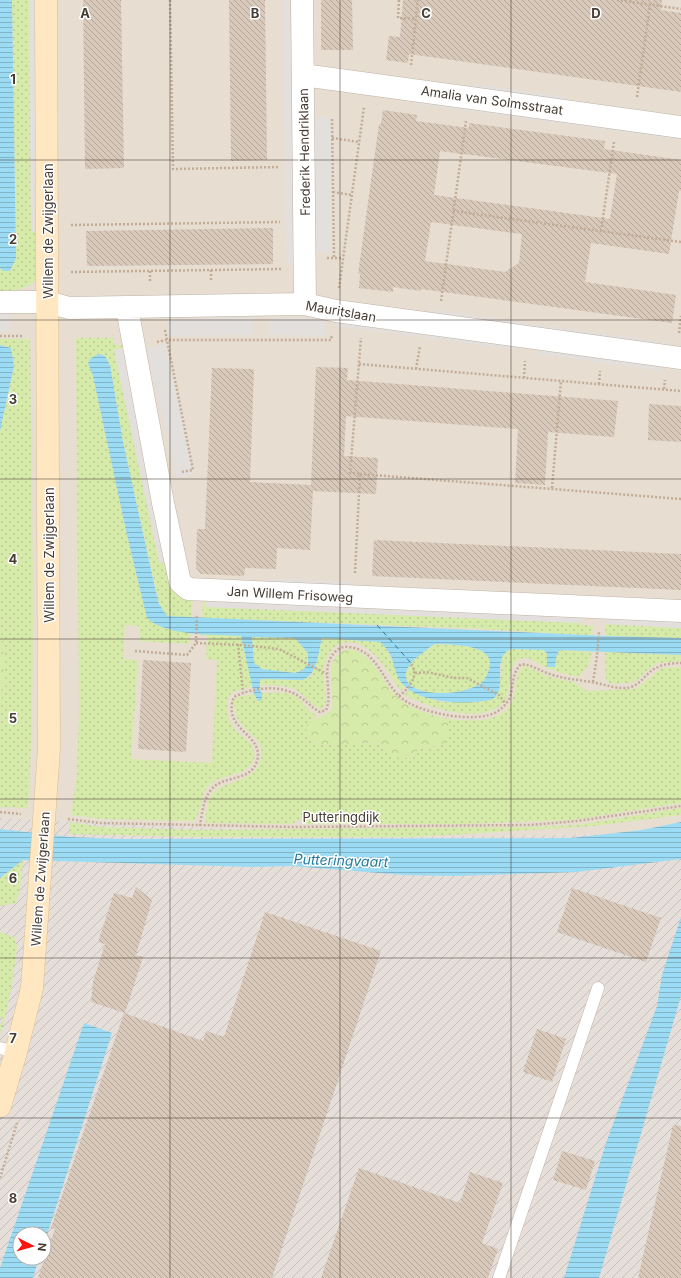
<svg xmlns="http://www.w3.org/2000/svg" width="681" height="1278" viewBox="0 0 681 1278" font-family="Inter,sans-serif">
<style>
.residential{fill:#e7ddd1}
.industrial{fill:url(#industrial-furrows);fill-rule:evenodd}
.grass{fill:url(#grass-dots)}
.forest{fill:url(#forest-crowns)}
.parking{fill:#e3dfdc}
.water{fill:url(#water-rules);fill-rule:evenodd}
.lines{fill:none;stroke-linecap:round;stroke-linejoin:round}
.ferry{stroke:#237a9e;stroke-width:1;stroke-dasharray:5 4;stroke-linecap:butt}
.building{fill:url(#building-back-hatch);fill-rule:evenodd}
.lane-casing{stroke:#bfb3a6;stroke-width:13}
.street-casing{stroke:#bfb3a6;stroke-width:23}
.secondary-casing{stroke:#dabd92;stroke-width:23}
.path{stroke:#c2ac96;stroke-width:2.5;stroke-dasharray:2 2;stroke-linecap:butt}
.lane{stroke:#fff;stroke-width:12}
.street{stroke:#fff;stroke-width:22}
.secondary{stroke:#ffe8c1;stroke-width:22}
.grid{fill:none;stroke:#453c33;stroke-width:1;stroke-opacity:0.55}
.labels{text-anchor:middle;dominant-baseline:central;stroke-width:3;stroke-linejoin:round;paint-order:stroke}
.street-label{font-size:13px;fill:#453c33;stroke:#fff}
.water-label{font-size:14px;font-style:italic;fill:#237a9e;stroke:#fff}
.grid-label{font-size:13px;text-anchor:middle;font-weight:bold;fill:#453c33;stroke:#fff;stroke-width:3;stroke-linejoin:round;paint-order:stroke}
</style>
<defs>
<pattern id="industrial-furrows" width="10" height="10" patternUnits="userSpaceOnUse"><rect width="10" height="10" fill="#e5ded9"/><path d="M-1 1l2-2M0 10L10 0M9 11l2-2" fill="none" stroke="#c6bfbb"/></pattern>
<pattern id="grass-dots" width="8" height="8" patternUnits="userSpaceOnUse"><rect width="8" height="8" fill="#d6eaa9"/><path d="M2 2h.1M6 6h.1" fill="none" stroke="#b9ca92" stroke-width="1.8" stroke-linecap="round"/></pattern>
<pattern id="forest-crowns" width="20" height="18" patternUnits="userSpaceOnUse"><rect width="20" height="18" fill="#d6eaa9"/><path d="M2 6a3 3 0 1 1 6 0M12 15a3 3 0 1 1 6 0" fill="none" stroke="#b9ca92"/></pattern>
<pattern id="water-rules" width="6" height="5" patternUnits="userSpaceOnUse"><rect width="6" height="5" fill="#9bdcf4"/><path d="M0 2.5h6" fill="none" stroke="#80b4c6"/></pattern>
<pattern id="building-back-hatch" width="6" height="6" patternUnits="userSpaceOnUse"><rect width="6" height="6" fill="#d8c9bb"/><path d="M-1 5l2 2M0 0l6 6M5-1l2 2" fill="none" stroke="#b1a499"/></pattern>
</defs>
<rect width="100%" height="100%" fill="#f3ece3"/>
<!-- residential -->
<path class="residential" d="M0 0H681V833L405 837 0 818Z"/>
<!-- industrial -->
<path class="industrial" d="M0 818 405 837 681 833V1278H0ZM20 1234H44V1258H20Z"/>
<!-- grass -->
<path class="grass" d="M12 0H29L31 232H39C39 271 48 290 0 291V268L3 271 16 258Z
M76 338H114L113 343 115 345H122L123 348 114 350 159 563 168 561 176 595 193 597 191 618 167 616 159 604 123 442 110 365 105 356 99 354 89 360V366L93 376 127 535 147 618C157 628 176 631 190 632L189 644 139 641V626L125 625 123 659 138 660 131 759 212 763 217 660 206 659 207 636 201 635V633L241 636 253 686 232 692C224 701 226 717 233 727 241 738 260 744 253 761 247 776 225 774 213 782 197 793 205 811 193 821L101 819 71 815 77 775 79 711Z
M0 339H30C31 495 37 652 28 808L0 807V726L4 663 0 619V431L14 366 11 348 0 345Z
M203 597H205V606L581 623V625L593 626 592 636 484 629 202 618Z
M605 624 681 628V638L606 636Z
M252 636 295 638 308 653V664L303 670 295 673 261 669 254 663Z
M322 638 380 642C395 656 393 672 405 686L401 691C387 672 369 634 340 644 332 647 327 655 325 663 322 676 326 690 326 703L322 709C312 708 304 693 294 689 284 684 270 686 259 685L261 679 264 678C273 678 304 683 310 677 316 671 319 647 322 638Z
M435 644C450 645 501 643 488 672 486 679 481 685 474 687 461 693 438 695 423 691 398 685 402 667 420 655 425 652 429 647 435 644Z
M511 649 544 650 547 654V667H555L557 653 561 650 591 652C591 661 586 672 578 677 566 674 554 672 543 666 536 663 531 657 524 658 505 660 513 688 505 700 487 727 428 708 405 695L409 690 440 702 488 701C492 693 500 682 501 674 502 663 497 655 511 649Z
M605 652 681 655V661L658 663 649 668 637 680 630 683 611 684 606 680Z
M526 666 549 677 573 682 587 691 636 689 658 671 662 668 681 667V803L572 820 460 824H305V821L295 820 294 824 206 823C205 818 206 813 207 808 210 777 248 788 259 764 269 743 250 736 240 723 235 717 234 707 234 700L238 697 254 694 258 701 262 698 261 693H264C274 693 290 691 298 698 305 705 309 712 317 716L311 720 314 743 329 745 349 742 378 744 387 750 407 758 420 749 441 745 447 720 444 718C463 721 493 724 507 709 520 696 512 670 526 666Z
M681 808V815L594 826 414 837H198L69 834 70 822 101 827 200 830 530 827 577 825Z
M23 860 20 889 16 903 0 906V878Z
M0 932 14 937 17 947 12 984 1 1036 0 1026 3 1018 0 1017Z"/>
<!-- forest -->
<path class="forest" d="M0 619 4 663 0 726Z
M349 649C373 653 380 679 395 695 403 704 416 710 427 713 433 716 441 716 447 720L450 726 447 741C439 747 430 746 421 749 414 751 410 758 402 758 391 758 387 746 377 744 353 739 328 751 307 739 302 714 322 721 332 709 335 687 320 657 349 649Z"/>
<!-- parking -->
<path class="parking" d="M29 0H37L39 232H31Z
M283 0H290L293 263H286Z
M474 84 567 97 566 104 473 91Z
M416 97 681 133V140L416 104Z
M331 117 332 252H316L314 118Z
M436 310 527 323 525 331 435 318Z
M0 313H10V331H0Z
M253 317V335L167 336V319Z
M269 318H326L325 336 269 335Z
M337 319 420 330 419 337 336 326Z
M531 324 670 343 669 350 530 331Z
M424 331 517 343 516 350 423 338Z
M166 344 194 474 176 478 147 348Z
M538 346 663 363 662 371 537 354Z
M123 348 168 561 160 563 114 350Z
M267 578 350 582V589L266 586Z
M205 597 582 614 581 623 205 607Z
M606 614 681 618V628L605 624Z"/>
<!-- water -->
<path class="water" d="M0 0H12L16 258 10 271H3L0 268Z
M0 345 11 348 14 366 0 431Z
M99 354 105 356 110 365 123 442 155 588 159 604 167 616 606 636 681 638V655L561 650 557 653 555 667H547V654L544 650 511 649C490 658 509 686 493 699 470 706 412 704 399 679 391 663 396 657 380 642L322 638C318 652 318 674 303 680L261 679C257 686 263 693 262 700L258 701 254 694 241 636C215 634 167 637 147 618L127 535 93 376 88 363 91 358ZM252 637 295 638 308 653V664L303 670 295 673 262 669 254 663ZM435 644C450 645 501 643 488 672 486 679 481 685 474 687 461 693 438 695 423 691 398 685 403 667 420 655 425 651 429 647 435 644Z
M681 822V859L577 872 454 876 404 875 292 866 252 867 23 860 0 878V829L70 837 120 839 571 838 642 830Z
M681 917V996L599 1278H564L606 1143 657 1006 662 975Z
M84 1023 112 1033 44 1244V1234H20V1258H39L33 1278H0V1268Z"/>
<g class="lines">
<!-- ferry -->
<path class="ferry" d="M377 625 410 662"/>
</g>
<!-- building -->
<path class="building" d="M83 0H121L124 168 85 169Z
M229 0H265L267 160 231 161Z
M321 0H352L353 50H321Z
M403 0H662L661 10 681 13V92L409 54 408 63 386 60 389 36 400 37Z
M383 110 417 115 416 121 469 128V123L605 141 604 149 681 160V191H679L669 254 591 243 585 282 676 295 672 323 421 289V291L393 287V292L359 288 360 274H358L379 124H381ZM440 151 617 174 610 219 434 195ZM431 222 522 234 519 263 505 272 425 261Z
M273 228V264L87 266 86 231Z
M316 367 348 368 347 380 618 401 614 437 548 432 545 485 515 483 518 429 346 416 344 456 378 458 376 494 313 491 310 550 277 548 276 569 245 568 244 576 201 574 196 568 197 529H205L212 368 254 369 250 482 311 485Z
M649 404 681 406V442L648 440Z
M374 540 681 554V590L372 576Z
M143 660 191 663 186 752 138 749Z
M136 887 152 900 136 955 143 957 125 1013 91 1002 93 982 105 944 98 942 114 893 132 898Z
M572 888 661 918 646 962 557 932Z
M265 912 381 951 272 1278H38L55 1229 51 1228 124 1013 203 1041 206 1031 224 1037Z
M537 1029 566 1039 552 1082 523 1072Z
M673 1125 681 1126V1278H638Z
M562 1151 595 1161 586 1190 553 1180Z
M359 1168 460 1203 470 1172 503 1183 482 1243 498 1249 488 1278H321Z"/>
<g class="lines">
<!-- lane casing -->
<g class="lane-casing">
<path id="lane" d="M0 1048 16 1052
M499 1278 598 988"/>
</g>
<!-- street casing -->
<g class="street-casing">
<path id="street" d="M302 0 305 304
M303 75 681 127
M0 302H48L69 308 305 304 336 311 681 358
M127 308 163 503 180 582 188 589 681 611"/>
</g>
<!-- secondary casing -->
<g class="secondary-casing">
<path id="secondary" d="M0 1106 16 1052 32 988 49 749 46 0"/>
</g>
<!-- path -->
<path class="path" d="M170 0 173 169 279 167
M399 0 398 18 416 19
M617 0 681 9
M411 65 418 0
M637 97 650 5
M332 119 334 258
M332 138 359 142
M333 192 352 195
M453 211 681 242
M71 225 280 222
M601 231 614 142
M327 258H343
M211 270V281
M150 271V282
M71 272 282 269
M339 288 364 107
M441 301 466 121
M165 330 193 470 181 472
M679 333 681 316
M0 336H23
M157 342 166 340H331L332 335
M359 364 681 391
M416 369 420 346
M524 378 525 361
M599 384 600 371
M664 389 665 380
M360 474 681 499
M552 488 561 381
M355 573 360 474 350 473 361 338
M196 643 242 645 279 649 327 674
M238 644 243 692
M135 651 187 655 196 643 197 614
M415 673 427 672 454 678H467L499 695 506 704
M593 682 597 656 599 632
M399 696C410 688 420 674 410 662
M0 812 21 814
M68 819 100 823 294 827 530 825 577 821 681 806
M200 826C202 814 203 801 210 791 222 774 250 783 257 761 265 734 221 730 234 697 253 687 282 684 300 697 308 702 312 708 320 712L326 710C334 692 319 668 335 652 339 648 344 646 349 647 376 650 382 679 399 696 416 713 478 725 498 711 520 696 506 680 521 664 534 665 541 672 553 675 565 679 579 680 592 682 603 684 613 688 624 688 639 688 644 675 654 669 662 664 673 663 681 663
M0 1178 17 1123"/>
<!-- lane -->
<use href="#lane" class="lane"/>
<!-- street -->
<use href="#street" class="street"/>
<!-- secondary -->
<use href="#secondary" class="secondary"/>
</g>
<!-- grid -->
<path class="grid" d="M170 0V1278M340 0V1278M511 0V1278M0 160H681M0 320H681M0 479H681M0 639H681M0 799H681M0 958H681M0 1118H681"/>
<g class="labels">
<!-- street labels -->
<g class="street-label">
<text transform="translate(492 100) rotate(8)">Amalia van Solmsstraat</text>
<text transform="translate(304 152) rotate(-91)">Frederik Hendriklaan</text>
<text transform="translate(48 231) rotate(-90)">Willem de Zwijgerlaan</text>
<text transform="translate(341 311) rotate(10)">Mauritslaan</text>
<text transform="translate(49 555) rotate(-90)">Willem de Zwijgerlaan</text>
<text transform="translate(290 594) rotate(3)">Jan Willem Frisoweg</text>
<text x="341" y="817">Putteringdijk</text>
<text transform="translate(40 879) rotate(-86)">Willem de Zwijgerlaan</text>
</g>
<!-- water labels -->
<g class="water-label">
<text transform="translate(341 860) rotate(2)">Putteringvaart</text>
</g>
</g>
<g class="grid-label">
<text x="85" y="18">A</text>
<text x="255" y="18">B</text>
<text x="426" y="18">C</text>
<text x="596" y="18">D</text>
<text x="13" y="84">1</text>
<text x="13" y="244">2</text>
<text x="13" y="404">3</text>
<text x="13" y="564">4</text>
<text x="13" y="723">5</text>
<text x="13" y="883">6</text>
<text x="13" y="1043">7</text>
<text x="13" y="1203">8</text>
</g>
<!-- north arrow -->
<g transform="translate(32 1246) rotate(96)"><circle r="19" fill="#ffffff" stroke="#b5b1ad"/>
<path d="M0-3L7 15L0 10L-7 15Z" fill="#ff130e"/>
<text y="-6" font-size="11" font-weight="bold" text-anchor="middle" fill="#453c33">N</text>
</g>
</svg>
